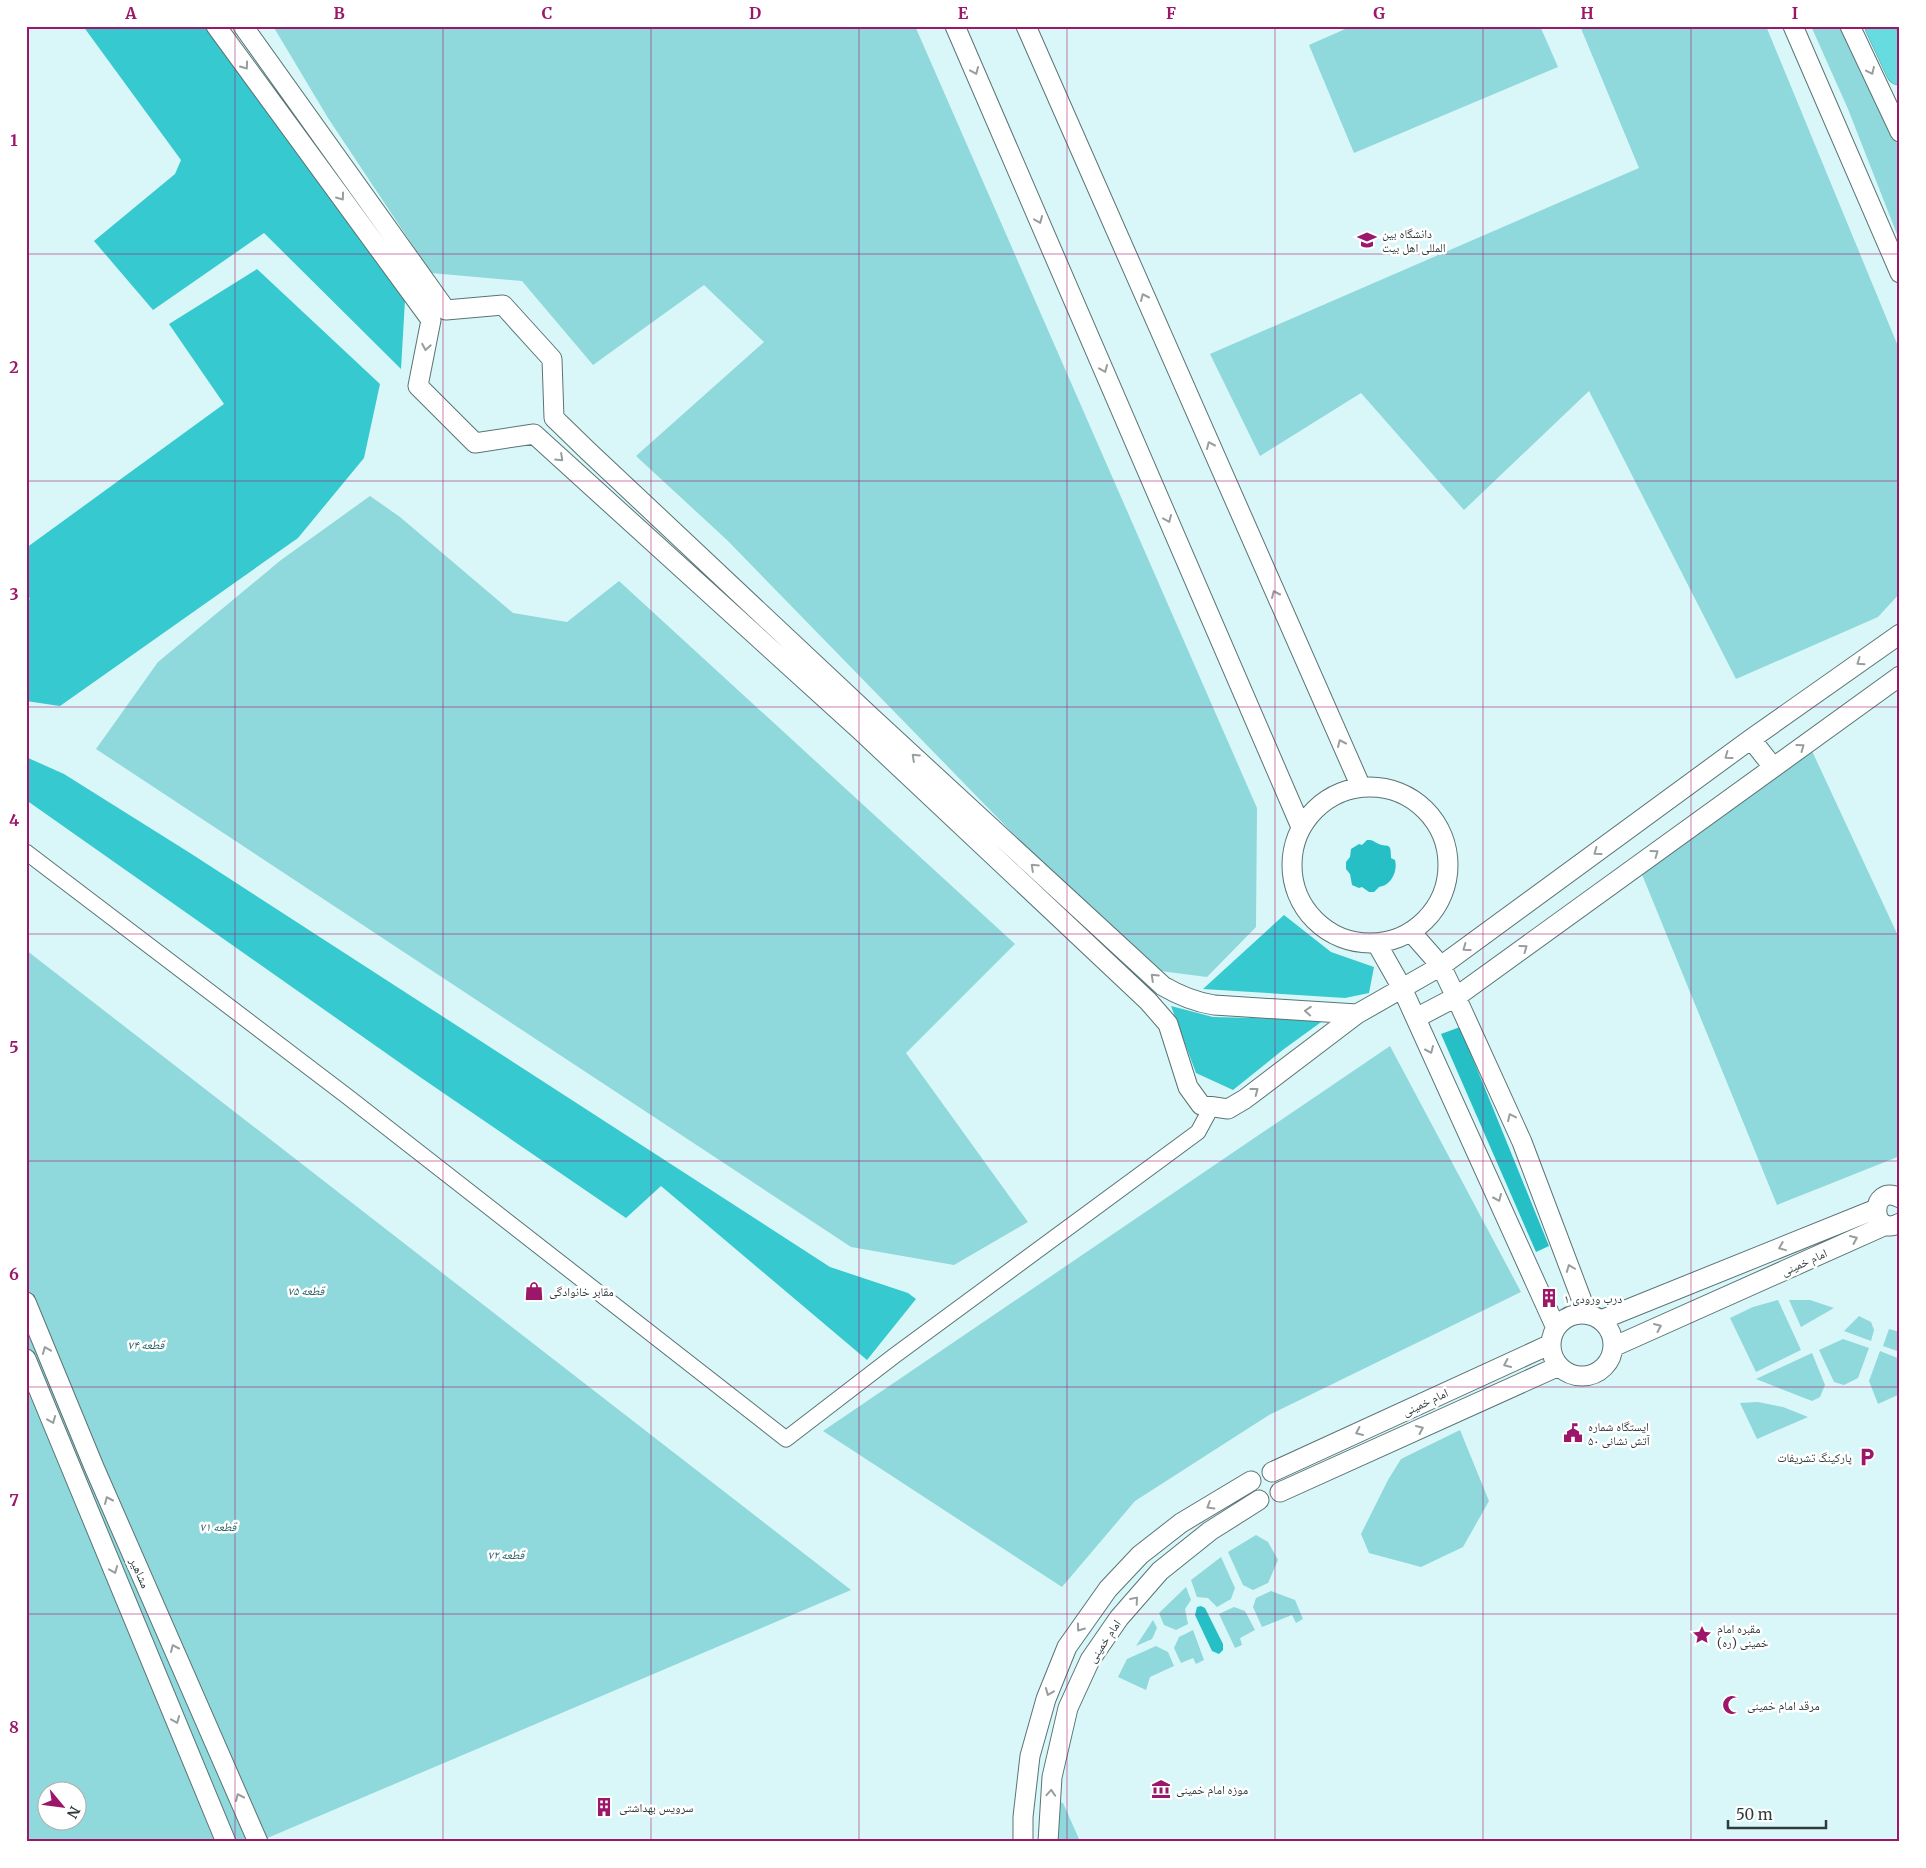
<svg xmlns="http://www.w3.org/2000/svg" width="1926" height="1868" viewBox="0 0 1926 1868" font-family="Merriweather,'Noto Naskh Arabic',serif">
<style>
.green{fill:#8fd8db;fill-rule:evenodd}
.forest{fill:#36c9cf}
.water{fill:#25bfc5}
.lines{fill:none;stroke-linecap:round;stroke-linejoin:round}
.minor-casing{stroke:#5a7475;stroke-width:17}
.tertiary-casing{stroke:#5a7475;stroke-width:21}
.motorway-casing{stroke:#53a4a7;stroke-width:29}
.minor{stroke:#fff;stroke-width:15}
.tertiary{stroke:#fff;stroke-width:19}
.motorway{stroke:#66dce1;stroke-width:28}
.oneway{stroke:#989d9e}
.grid{fill:none;stroke:#9c1769;stroke-width:1;stroke-opacity:0.55}
.labels{text-anchor:middle;dominant-baseline:central;stroke-width:5;stroke-linejoin:round;paint-order:stroke}
.poi-label{font-size:12px;fill:#303b3c;stroke:#fff;text-anchor:start}
.street-label{font-size:12px;fill:#303b3c;stroke:#fff}
.park-label{font-size:12px;font-style:italic;fill:#286164;stroke:#fff}
.neatline{fill:none;stroke:#9c1769;stroke-width:2}
.grid-label{font-size:16px;text-anchor:middle;font-weight:bold;fill:#9c1769}
</style>
<rect width="100%" height="100%" fill="#d9f7f8"/>
<!-- green -->
<path class="green" d="M273 26H915L1257 808 1256 927 1207 977 1145 969 727 540 636 456 764 342 704 285 593 365 522 281 431 273 328 118Z
M1352 26H1540L1558 67 1354 153 1309 45Z
M1580 26H1766L1900 351V593L1878 617 1736 679 1589 391 1464 510 1361 393 1260 456 1210 354 1639 168Z
M1811 26H1844L1900 150V242L1848 109Z
M370 496 400 517 513 613 567 622 619 581 1015 944 906 1053 1028 1222 954 1265 851 1247 96 749 158 662 281 560Z
M1812 751 1900 940V1156L1777 1205 1641 872Z
M26 950 851 1590 258 1842H26ZM48 1790H78V1820H48Z
M1390 1046 1521 1292 1269 1415 1135 1501 1062 1587 823 1431Z
M1778 1300 1801 1350 1756 1372 1730 1318 1753 1307Z
M1789 1300H1810L1834 1308 1801 1327Z
M1859 1316 1871 1322 1874 1330 1871 1341 1844 1331Z
M1889 1329 1900 1332V1352L1883 1346Z
M1843 1339 1869 1348 1858 1378 1844 1385 1834 1382 1819 1350Z
M1880 1351 1900 1359V1394L1878 1404 1869 1381Z
M1812 1353 1825 1385 1820 1397 1812 1401 1756 1379Z
M1758 1402 1783 1407 1808 1417 1757 1439 1740 1403Z
M1460 1430 1489 1501 1463 1547 1421 1567 1369 1553 1361 1534 1388 1480 1401 1459Z
M1256 1535 1268 1542 1278 1560 1268 1583 1253 1590 1243 1585 1228 1552Z
M1221 1557 1235 1588 1231 1599 1217 1607 1208 1598 1197 1597 1191 1580Z
M1186 1587 1191 1600 1185 1609 1188 1624 1176 1630 1164 1625 1159 1613Z
M1271 1591 1295 1600 1303 1619 1296 1623 1292 1615 1262 1627 1253 1607 1256 1598Z
M1234 1607 1245 1611 1255 1630 1240 1638 1242 1645 1235 1648 1219 1614Z
M1153 1620 1157 1628 1152 1639 1136 1646Z
M1193 1630 1204 1660 1196 1664 1193 1658 1181 1663 1174 1648 1179 1637Z
M1156 1646 1168 1652 1174 1666 1150 1677 1146 1690 1118 1677 1127 1659Z
M1059 1802 1063 1803 1079 1839 1077 1842H1057Z"/>
<!-- forest -->
<path class="forest" d="M83 26H209L405 300 401 369 264 233 153 310 94 241 175 174 181 160Z
M257 269 380 384 364 458 298 538 60 706 26 701V601L30 599 26 593V548L224 404 169 324Z
M26 757 64 774 190 853 830 1267 908 1293 916 1299 867 1360 661 1186 626 1218 420 1077 26 800Z
M1284 915 1331 952 1374 967 1369 993 1345 998 1203 989Z
M1171 1006 1213 1017 1324 1020 1284 1049 1233 1090 1196 1073Z"/>
<!-- water -->
<path class="water" d="M1367 840C1375 840 1373 842 1379 844 1388 848 1391 841 1391 858L1395 860C1398 871 1391 886 1379 887L1374 892H1369L1362 887 1359 888 1352 885 1350 874 1346 869V862L1350 857 1351 849 1359 844 1362 845Z
M1460 1027 1549 1246 1536 1252 1441 1034Z
M1201 1606 1205 1608 1223 1644V1650L1219 1654 1212 1651 1195 1615 1197 1607Z"/>
<g class="lines">
<!-- minor casing -->
<g class="minor-casing">
<path id="minor" d="M26 852 348 1097 786 1439 894 1356 1198 1132 1211 1108"/>
</g>
<!-- tertiary casing -->
<g class="tertiary-casing">
<path id="tertiary" d="M216 26 431 320 418 386 475 443 534 434 861 731 1148 1001 1168 1024 1188 1087 1201 1105 1228 1109 1245 1099 1357 1014 1441 966 1751 739 1900 634
M243 26 446 310 503 305 552 359 554 418 588 451 871 717 1163 986C1180 996 1195 1002 1214 1005L1357 1014
M955 26 1301 827
M1026 26 1361 787
M1793 26 1900 273
M1850 26 1900 132
M1751 739 1773 767
M1292 865a78 78 0 1 1 156 0a78 78 0 1 1-156 0Z
M1411 932 1441 966 1456 997 1522 1142 1587 1314
M1377 944 1402 988 1556 1328
M1416 1018 1456 997 1900 676
M1900 1198C1869 1182 1869 1239 1900 1223
M26 1302 94 1467 258 1842
M1551 1345a31 31 0 1 1 62 0a31 31 0 1 1-62 0Z
M1601 1320 1876 1209
M1613 1347 1886 1225
M26 1359 226 1842
M1272 1472 1551 1344
M1280 1492 1559 1366
M1023 1842V1817L1030 1756 1046 1699 1067 1647 1108 1589 1140 1555 1181 1523 1251 1481
M1048 1842 1052 1777 1068 1708 1090 1660 1119 1618 1160 1571 1210 1531 1259 1500"/>
</g>
<!-- motorway casing -->
<g class="motorway-casing">
<path id="motorway" d="M1879 26 1900 71"/>
</g>
<!-- minor -->
<use href="#minor" class="minor"/>
<!-- tertiary -->
<use href="#tertiary" class="tertiary"/>
<!-- motorway -->
<use href="#motorway" class="motorway"/>
</g>
<!-- one-way arrows -->
<defs><path id="oneway-chevron" d="M-2-3.5L2.5 0L-2 3.5" fill="none" stroke-width="1.6" stroke-linecap="round" stroke-linejoin="round" transform="scale(1.25)"/></defs>
<g class="oneway">
<use href="#oneway-chevron" transform="translate(245 66) rotate(54)"/>
<use href="#oneway-chevron" transform="translate(975 71) rotate(67)"/>
<use href="#oneway-chevron" transform="translate(1871 71) rotate(65)"/>
<use href="#oneway-chevron" transform="translate(341 197) rotate(54)"/>
<use href="#oneway-chevron" transform="translate(1039 220) rotate(67)"/>
<use href="#oneway-chevron" transform="translate(1144 297) rotate(-114)"/>
<use href="#oneway-chevron" transform="translate(426 347) rotate(100)"/>
<use href="#oneway-chevron" transform="translate(1104 369) rotate(67)"/>
<use href="#oneway-chevron" transform="translate(1210 445) rotate(-114)"/>
<use href="#oneway-chevron" transform="translate(560 458) rotate(43)"/>
<use href="#oneway-chevron" transform="translate(1168 519) rotate(67)"/>
<use href="#oneway-chevron" transform="translate(1275 594) rotate(-114)"/>
<use href="#oneway-chevron" transform="translate(1860 662) rotate(145)"/>
<use href="#oneway-chevron" transform="translate(1341 743) rotate(-114)"/>
<use href="#oneway-chevron" transform="translate(1801 747) rotate(-36)"/>
<use href="#oneway-chevron" transform="translate(1728 756) rotate(144)"/>
<use href="#oneway-chevron" transform="translate(915 757) rotate(-137)"/>
<use href="#oneway-chevron" transform="translate(1597 852) rotate(144)"/>
<use href="#oneway-chevron" transform="translate(1655 853) rotate(-36)"/>
<use href="#oneway-chevron" transform="translate(1034 867) rotate(-137)"/>
<use href="#oneway-chevron" transform="translate(1466 948) rotate(144)"/>
<use href="#oneway-chevron" transform="translate(1524 948) rotate(-36)"/>
<use href="#oneway-chevron" transform="translate(1154 977) rotate(-137)"/>
<use href="#oneway-chevron" transform="translate(1308 1011) rotate(-176)"/>
<use href="#oneway-chevron" transform="translate(1430 1050) rotate(66)"/>
<use href="#oneway-chevron" transform="translate(1255 1091) rotate(-37)"/>
<use href="#oneway-chevron" transform="translate(1511 1117) rotate(-115)"/>
<use href="#oneway-chevron" transform="translate(1498 1198) rotate(66)"/>
<use href="#oneway-chevron" transform="translate(1854 1239) rotate(-24)"/>
<use href="#oneway-chevron" transform="translate(1782 1247) rotate(158)"/>
<use href="#oneway-chevron" transform="translate(1570 1268) rotate(-111)"/>
<use href="#oneway-chevron" transform="translate(1658 1327) rotate(-24)"/>
<use href="#oneway-chevron" transform="translate(46 1350) rotate(-112)"/>
<use href="#oneway-chevron" transform="translate(1507 1364) rotate(155)"/>
<use href="#oneway-chevron" transform="translate(52 1420) rotate(68)"/>
<use href="#oneway-chevron" transform="translate(1420 1429) rotate(-24)"/>
<use href="#oneway-chevron" transform="translate(1359 1432) rotate(155)"/>
<use href="#oneway-chevron" transform="translate(108 1500) rotate(-114)"/>
<use href="#oneway-chevron" transform="translate(1210 1506) rotate(149)"/>
<use href="#oneway-chevron" transform="translate(114 1570) rotate(68)"/>
<use href="#oneway-chevron" transform="translate(1135 1600) rotate(-49)"/>
<use href="#oneway-chevron" transform="translate(1080 1628) rotate(126)"/>
<use href="#oneway-chevron" transform="translate(174 1648) rotate(-114)"/>
<use href="#oneway-chevron" transform="translate(1049 1692) rotate(112)"/>
<use href="#oneway-chevron" transform="translate(176 1720) rotate(68)"/>
<use href="#oneway-chevron" transform="translate(1051 1793) rotate(-86)"/>
<use href="#oneway-chevron" transform="translate(239 1797) rotate(-114)"/>
</g>
<!-- grid -->
<path class="grid" d="M235 26V1842M443 26V1842M651 26V1842M859 26V1842M1067 26V1842M1275 26V1842M1483 26V1842M1691 26V1842M26 254H1900M26 481H1900M26 707H1900M26 934H1900M26 1161H1900M26 1387H1900M26 1614H1900"/>
<!-- icons -->
<defs>
<g id="university-bare" transform="scale(1.5)"><path d="M0-5L7-2L0 1L-7-2ZM-4 1L0 2.5L4 1V4Q0 6-4 4Z" fill="#9c1769" stroke="#fff" stroke-width="2.5" paint-order="stroke"/></g>
<g id="shop-bare" transform="scale(1.5)"><path d="M-5-2.5h2.3a2.7 3.5 0 0 1 5.4 0H5L5.5 6h-11ZM-1.5-2.5h3a1.5 2.3 0 0 0-3 0Z" fill="#9c1769" stroke="#fff" stroke-width="2.5" paint-order="stroke"/></g>
<g id="building-bare" transform="scale(1.5)"><path d="M-4-6H4V6H1V3H-1V6H-4ZM-2.5-4.3h1.7v1.8h-1.7ZM.8-4.3h1.7v1.8H.8ZM-2.5-1h1.7V.8h-1.7ZM.8-1h1.7V.8H.8Z" fill="#9c1769" stroke="#fff" stroke-width="2.5" paint-order="stroke"/></g>
<g id="civic-bare" transform="scale(1.5)"><path d="M-.6-6.5H3V-4.5H.6V-3L4-1V1h2V6H-6V1h2V-1L-.6-3ZM-1.2 2.5V6h2.4V2.5Z" fill="#9c1769" stroke="#fff" stroke-width="2.5" paint-order="stroke"/></g>
<g id="parking-bare" transform="scale(1.5)"><path d="M-3.5-5.5H1a3.5 3.5 0 0 1 0 7H-1V5.5H-3.5ZM-1-3.4V-.6H.8a1.4 1.4 0 0 0 0-2.8Z" fill="#9c1769" stroke="#fff" stroke-width="2.5" paint-order="stroke"/></g>
<g id="sight-bare" transform="scale(1.5)"><path d="M0-6L1.8-2.2L6-1.7L2.9 1.2L3.7 5.4L0 3.3L-3.7 5.4L-2.9 1.2L-6-1.7L-1.8-2.2Z" fill="#9c1769" stroke="#fff" stroke-width="2.5" paint-order="stroke"/></g>
<g id="mosque-bare" transform="scale(1.5)"><path d="M3.5-4.9A6 6 0 1 0 3.5 4.9A5 5 0 1 1 3.5-4.9Z" fill="#9c1769" stroke="#fff" stroke-width="2.5" paint-order="stroke"/></g>
<g id="museum-bare" transform="scale(1.5)"><path d="M0-6L6-3V-2H-6V-3ZM-5-1h2V3h-2ZM-1-1h2V3h-2ZM3-1h2V3H3ZM-6 4H6V6H-6Z" fill="#9c1769" stroke="#fff" stroke-width="2.5" paint-order="stroke"/></g>
</defs>
<g fill-rule="evenodd">
<use href="#university-bare" x="1367" y="240"/>
<use href="#shop-bare" x="534" y="1291"/>
<use href="#building-bare" x="1549" y="1298"/>
<use href="#civic-bare" x="1573" y="1433"/>
<use href="#parking-bare" x="1867" y="1457"/>
<use href="#sight-bare" x="1702" y="1635"/>
<use href="#mosque-bare" x="1732" y="1705"/>
<use href="#museum-bare" x="1161" y="1789"/>
<use href="#building-bare" x="604" y="1807"/>
</g>
<g class="labels">
<!-- poi labels -->
<g class="poi-label">
<text x="1382" y="233">دانشگاه بین<tspan x="1382" dy="14">المللی اهل بیت</tspan></text>
<text x="549" y="1291">مقابر خانوادگی</text>
<text x="1564" y="1298">درب ورودی ۱</text>
<text x="1588" y="1426">ایستگاه شماره<tspan x="1588" dy="14">۵۰ آتش نشانی</tspan></text>
<text x="1852" y="1457" text-anchor="end">پارکینگ تشریفات</text>
<text x="1717" y="1628">مقبره امام<tspan x="1717" dy="14">خمینی (ره)</tspan></text>
<text x="1747" y="1705">مرقد امام خمینی</text>
<text x="1176" y="1789">موزه امام خمینی</text>
<text x="619" y="1807">سرویس بهداشتی</text>
</g>
<!-- street labels -->
<g class="street-label">
<text transform="translate(1804 1262) rotate(-24)">امام خمینی</text>
<text transform="translate(1425 1402) rotate(-25)">امام خمینی</text>
<text transform="translate(140 1573) rotate(66)">مشاهیر</text>
<text transform="translate(1104 1641) rotate(-56)">امام خمینی</text>
</g>
<!-- park labels -->
<g class="park-label">
<text x="306" y="1290">قطعه ۷۵</text>
<text x="146" y="1344">قطعه ۷۴</text>
<text x="218" y="1526">قطعه ۷۱</text>
<text x="506" y="1554">قطعه ۷۲</text>
</g>
</g>
<!-- border -->
<rect width="1926" height="1868" fill="none" stroke="#ffffff" stroke-width="55"/>
<!-- north arrow -->
<g transform="translate(62 1806) rotate(119)"><circle r="24" fill="#ffffff" stroke="#acb1b1"/>
<path d="M0-4L9 19L0 12L-9 19Z" fill="#9c1769"/>
<text y="-8" font-size="14" font-weight="bold" text-anchor="middle" fill="#303b3c">N</text>
</g>
<!-- scale -->
<path d="M1728 1820v8h98v-8" fill="none" stroke="#303b3c" stroke-width="2.5"/>
<text x="1736" y="1820" font-size="15" fill="#303b3c" stroke="#ffffff" stroke-width="4" paint-order="stroke">50 m</text>
<rect x="28" y="28" width="1870" height="1812" class="neatline"/>
<g class="grid-label">
<text x="131" y="19">A</text>
<text x="339" y="19">B</text>
<text x="547" y="19">C</text>
<text x="755" y="19">D</text>
<text x="963" y="19">E</text>
<text x="1171" y="19">F</text>
<text x="1379" y="19">G</text>
<text x="1587" y="19">H</text>
<text x="1795" y="19">I</text>
<text x="14" y="146">1</text>
<text x="14" y="373">2</text>
<text x="14" y="600">3</text>
<text x="14" y="826">4</text>
<text x="14" y="1053">5</text>
<text x="14" y="1280">6</text>
<text x="14" y="1506">7</text>
<text x="14" y="1733">8</text>
</g>
</svg>
